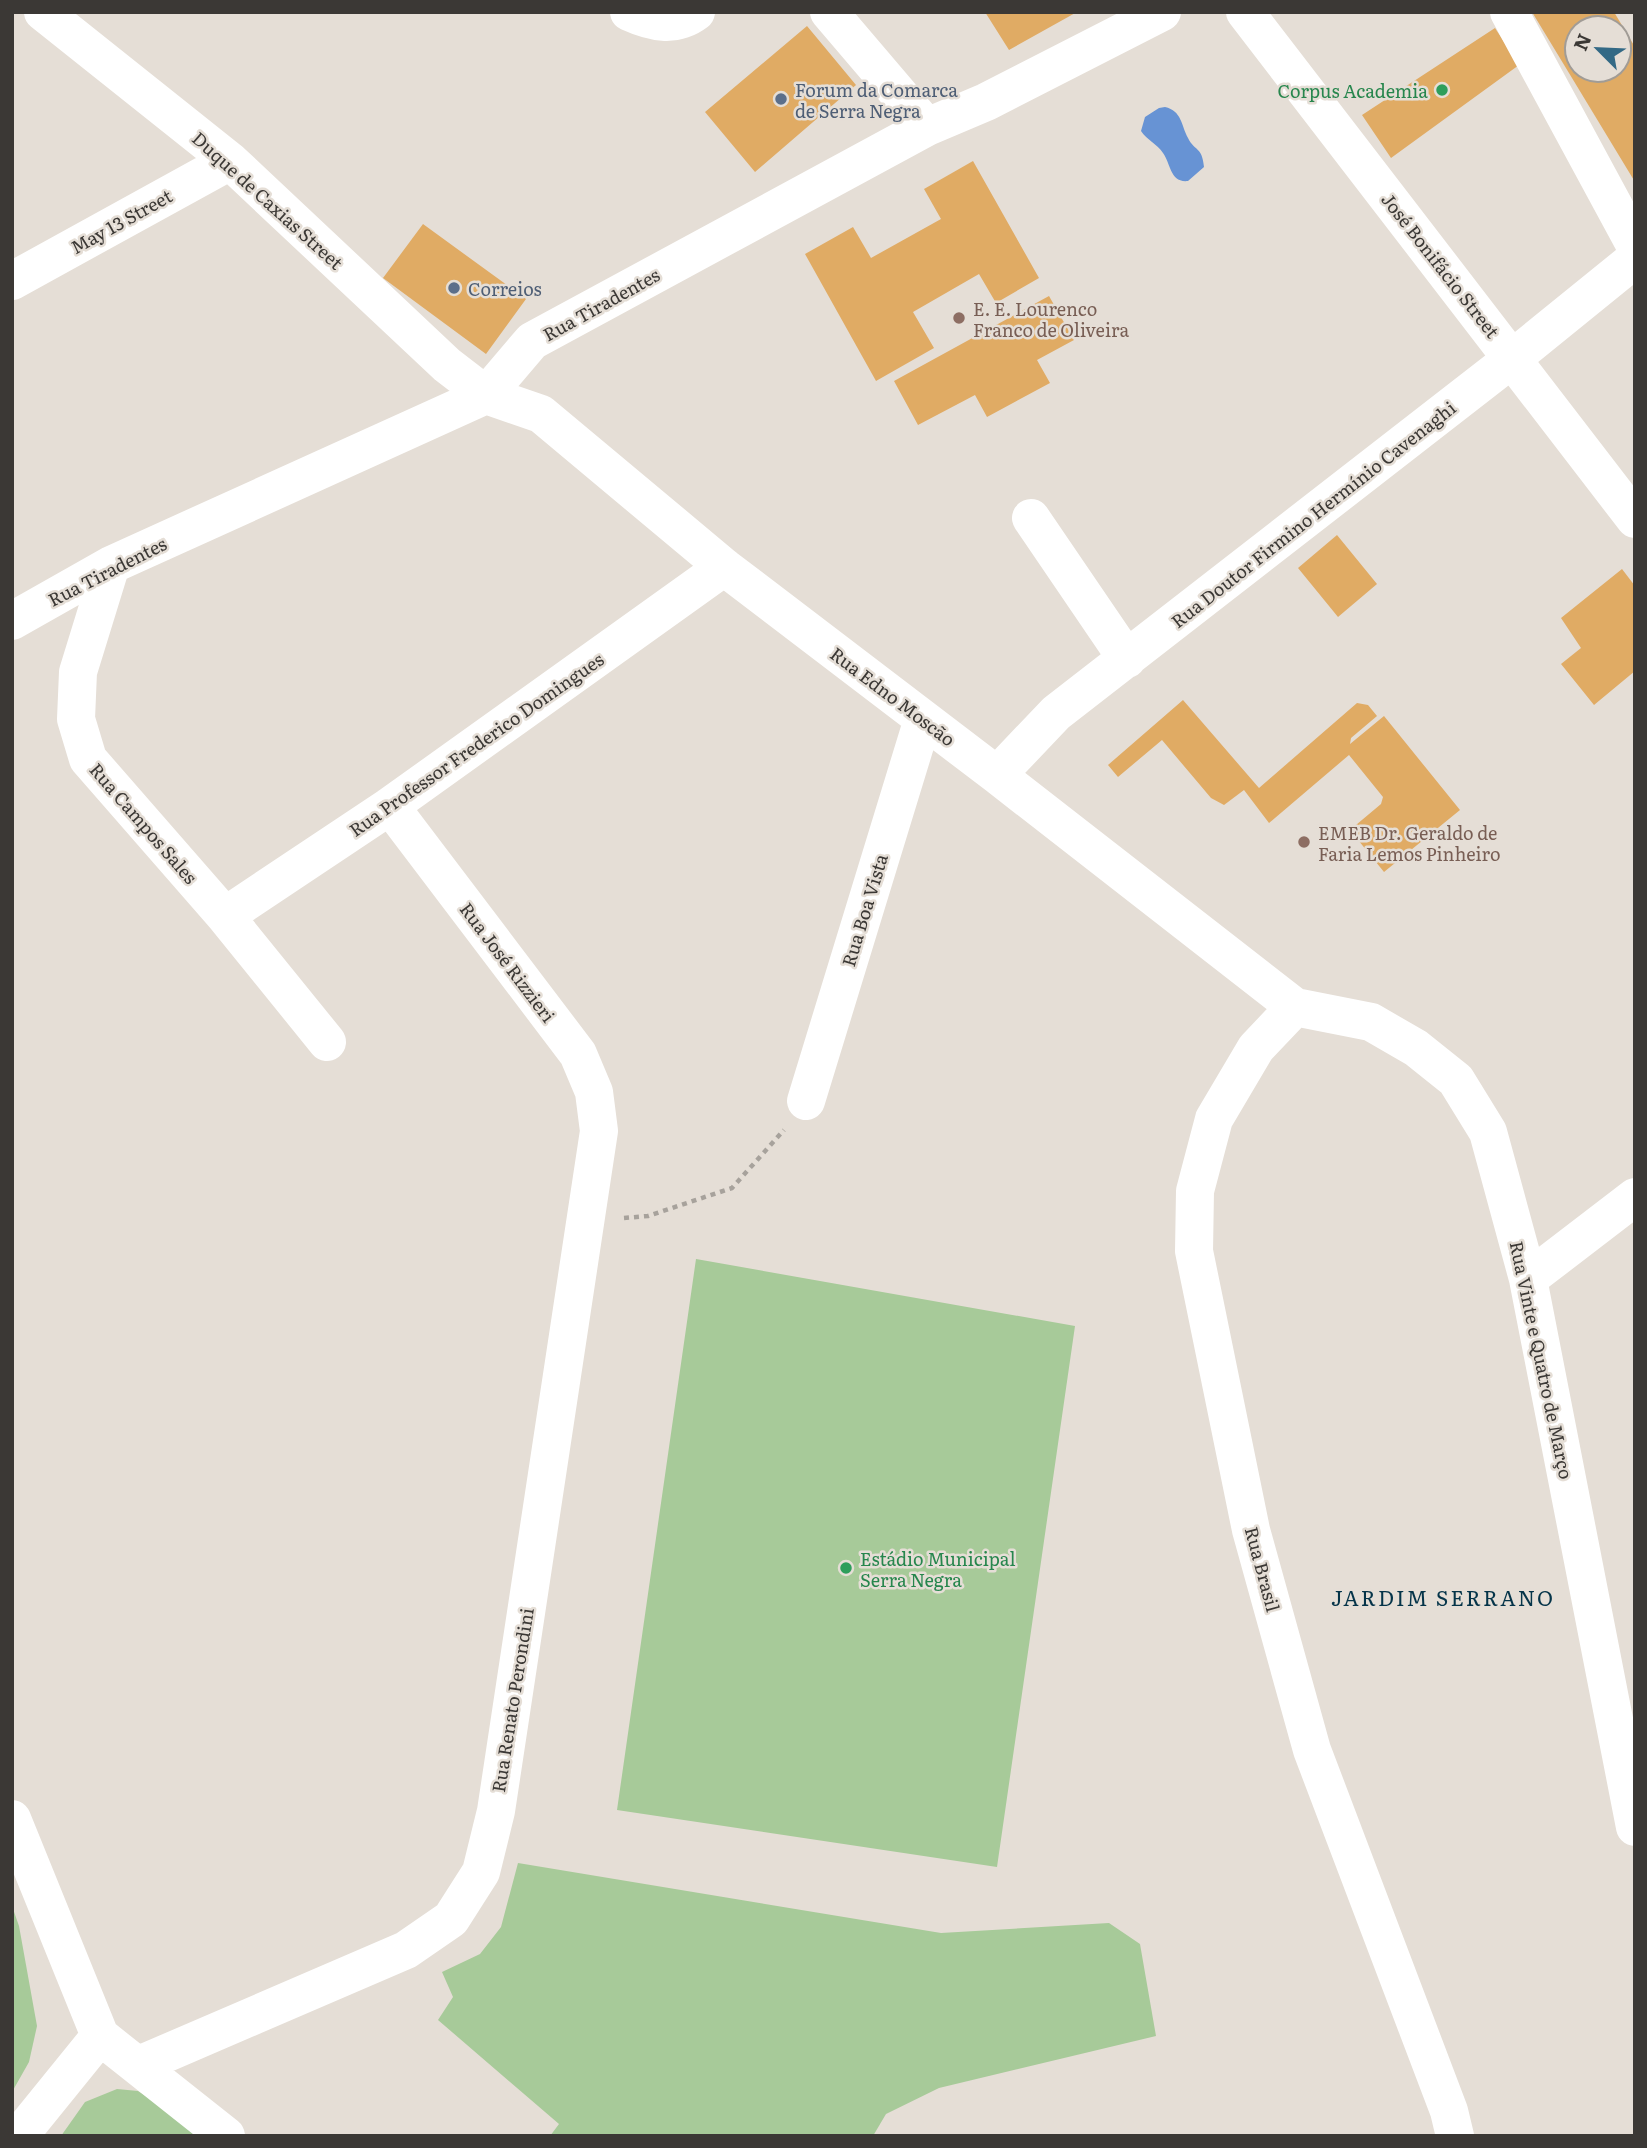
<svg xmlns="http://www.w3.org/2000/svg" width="1647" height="2148" viewBox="0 0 1647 2148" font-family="Literata,serif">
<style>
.green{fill:#a7ca99}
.water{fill:#6793d4}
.building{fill:#e0ab64;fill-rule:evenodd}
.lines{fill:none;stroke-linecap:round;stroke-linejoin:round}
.path{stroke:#a7a29c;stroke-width:4.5;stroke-dasharray:5 5;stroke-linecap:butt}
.street{stroke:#fff;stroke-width:38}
.secondary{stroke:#fff;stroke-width:38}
.leisure-dot{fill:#2e9e5b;stroke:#e5ded6;stroke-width:2.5}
.service-dot{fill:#5c6f8a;stroke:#e5ded6;stroke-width:2.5}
.education-dot{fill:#8d6e63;stroke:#e5ded6;stroke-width:2.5}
.labels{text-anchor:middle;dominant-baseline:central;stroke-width:5;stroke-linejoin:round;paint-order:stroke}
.service-label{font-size:18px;fill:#4e5e75;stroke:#e5ded6;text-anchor:start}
.leisure-label{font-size:18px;fill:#27864d;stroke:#e5ded6;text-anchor:end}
.street-label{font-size:18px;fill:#3b3835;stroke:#e5ded6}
.education-label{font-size:18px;fill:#785e54;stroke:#e5ded6;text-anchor:start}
.quarter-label{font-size:21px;letter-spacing:2px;fill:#053449;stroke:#e5ded6}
</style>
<rect width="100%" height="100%" fill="#e5ded6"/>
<!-- green -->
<path class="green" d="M696 1259 1075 1326 997 1867 617 1810Z
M518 1863 941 1933 1109 1923 1140 1944 1156 2036 939 2088 886 2114 873 2136H550L559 2124 438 2020 453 1997 442 1972 480 1954 501 1927Z
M12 1906 19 1926 37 2026 29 2062 12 2092Z
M117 2089 138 2091 157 2103 197 2136H61L85 2102Z"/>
<!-- water -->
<path class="water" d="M1165 107C1182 111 1181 125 1188 138 1195 152 1202 146 1204 167L1188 181C1170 183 1171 164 1163 153 1157 144 1147 140 1141 131L1145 117 1159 108Z"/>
<!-- building -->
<path class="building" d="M985 12H1077L1009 50Z
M1532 12H1614L1635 47V182ZM1577 28H1619V70H1577Z
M807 26 856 85 755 172 705 112Z
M1495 28 1519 65 1391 158 1362 115Z
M973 161 1039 278 996 303 979 274 913 312 934 348 876 381 805 254 853 227 871 258 941 219 924 189Z
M423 224 526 299 486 354 383 278Z
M1049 296 1074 340 1037 360 1050 383 987 417 975 395 918 425 894 381Z
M1337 535 1377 584 1338 617 1298 568Z
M1622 569 1635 586V671L1594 705 1561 664 1581 648 1561 618Z
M1183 700 1259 788 1357 703 1368 705 1377 716 1351 738 1350 744 1384 716 1460 810 1384 872 1350 830 1381 804 1383 797 1349 755 1269 823 1244 790 1224 805 1211 798 1162 740 1118 777 1108 765Z"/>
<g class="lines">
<!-- path -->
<path class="path" d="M624 1218 648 1216 732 1188 784 1130"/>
<!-- street -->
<path class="street" d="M43 12 230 161 447 365 486 395 541 414 724 567 997 775 1295 1007 1371 1022 1416 1048 1456 1080 1488 1132 1528 1279 1635 1827
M629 12C651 22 675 28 696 12
M829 12 927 127
M1509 12 1635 245
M12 281 230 161
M1031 518 1127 659
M111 565 78 672 76 719 88 759 225 916 327 1042
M12 621 111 565 486 395 532 341 927 127 986 102 1162 12
M997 775 1056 713 1513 358 1635 259
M225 916 390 806 724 567
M1295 1007 1256 1048 1214 1119 1195 1191 1194 1251 1251 1530 1312 1750 1449 2111 1455 2136
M806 1101 923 719
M1528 1279 1635 1197
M12 1819 100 2036 226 2136
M139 2065 406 1950 451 1919 481 1872 496 1811 599 1131 594 1092 578 1054 390 806
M19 2136 100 2036"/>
<!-- secondary -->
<path class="secondary" d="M1245 12 1635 519"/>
</g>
<!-- markers -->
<g class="leisure-dot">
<circle cx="1442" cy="90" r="7"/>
<circle cx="846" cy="1568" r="7"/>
</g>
<g class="service-dot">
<circle cx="781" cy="99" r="7"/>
<circle cx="454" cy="288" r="7"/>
</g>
<g class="education-dot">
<circle cx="959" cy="318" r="7"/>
<circle cx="1304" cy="842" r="7"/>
</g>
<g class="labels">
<!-- service labels -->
<g class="service-label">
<text x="795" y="89">Forum da Comarca<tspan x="795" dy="21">de Serra Negra</tspan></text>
<text x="468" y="288">Correios</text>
</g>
<!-- leisure labels -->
<g class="leisure-label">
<text x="1428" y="90">Corpus Academia</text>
<text x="860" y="1558" text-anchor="start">Estádio Municipal<tspan x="860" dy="21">Serra Negra</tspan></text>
</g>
<!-- street labels -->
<g class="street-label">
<text transform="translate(268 200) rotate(42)">Duque de Caxias Street</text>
<text transform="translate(121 221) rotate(-29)">May 13 Street</text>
<text transform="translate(1441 265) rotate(52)">José Bonifácio Street</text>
<text transform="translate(601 304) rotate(-29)">Rua Tiradentes</text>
<text transform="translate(1313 514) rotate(-38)">Rua Doutor Firmino Hermínio Cavenaghi</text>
<text transform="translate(107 571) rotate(-27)">Rua Tiradentes</text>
<text transform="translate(893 696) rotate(37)">Rua Edno Moscão</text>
<text transform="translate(476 744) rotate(-35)">Rua Professor Frederico Domingues</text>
<text transform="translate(144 823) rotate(49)">Rua Campos Sales</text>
<text transform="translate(864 910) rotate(-73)">Rua Boa Vista</text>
<text transform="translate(508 962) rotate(53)">Rua José Rizzieri</text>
<text transform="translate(1542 1360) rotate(78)">Rua Vinte e Quatro de Março</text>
<text transform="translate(1263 1569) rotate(75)">Rua Brasil</text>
<text transform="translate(512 1700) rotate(-81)">Rua Renato Perondini</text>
</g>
<!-- education labels -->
<g class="education-label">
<text x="973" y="308">E. E. Lourenco<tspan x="973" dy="21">Franco de Oliveira</tspan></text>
<text x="1318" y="832">EMEB Dr. Geraldo de<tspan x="1318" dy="21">Faria Lemos Pinheiro</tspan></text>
</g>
<!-- quarter labels -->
<g class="quarter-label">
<text x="1443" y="1596">JARDIM SERRANO</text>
</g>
</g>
<!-- border -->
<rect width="1647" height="2148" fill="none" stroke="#3b3835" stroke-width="28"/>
<!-- north arrow -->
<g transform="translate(1598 49) rotate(294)"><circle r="33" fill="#e5ded6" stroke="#a19c96" stroke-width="2"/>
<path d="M0-5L12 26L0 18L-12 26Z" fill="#336985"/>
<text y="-10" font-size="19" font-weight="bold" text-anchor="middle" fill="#3b3835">N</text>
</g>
</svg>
